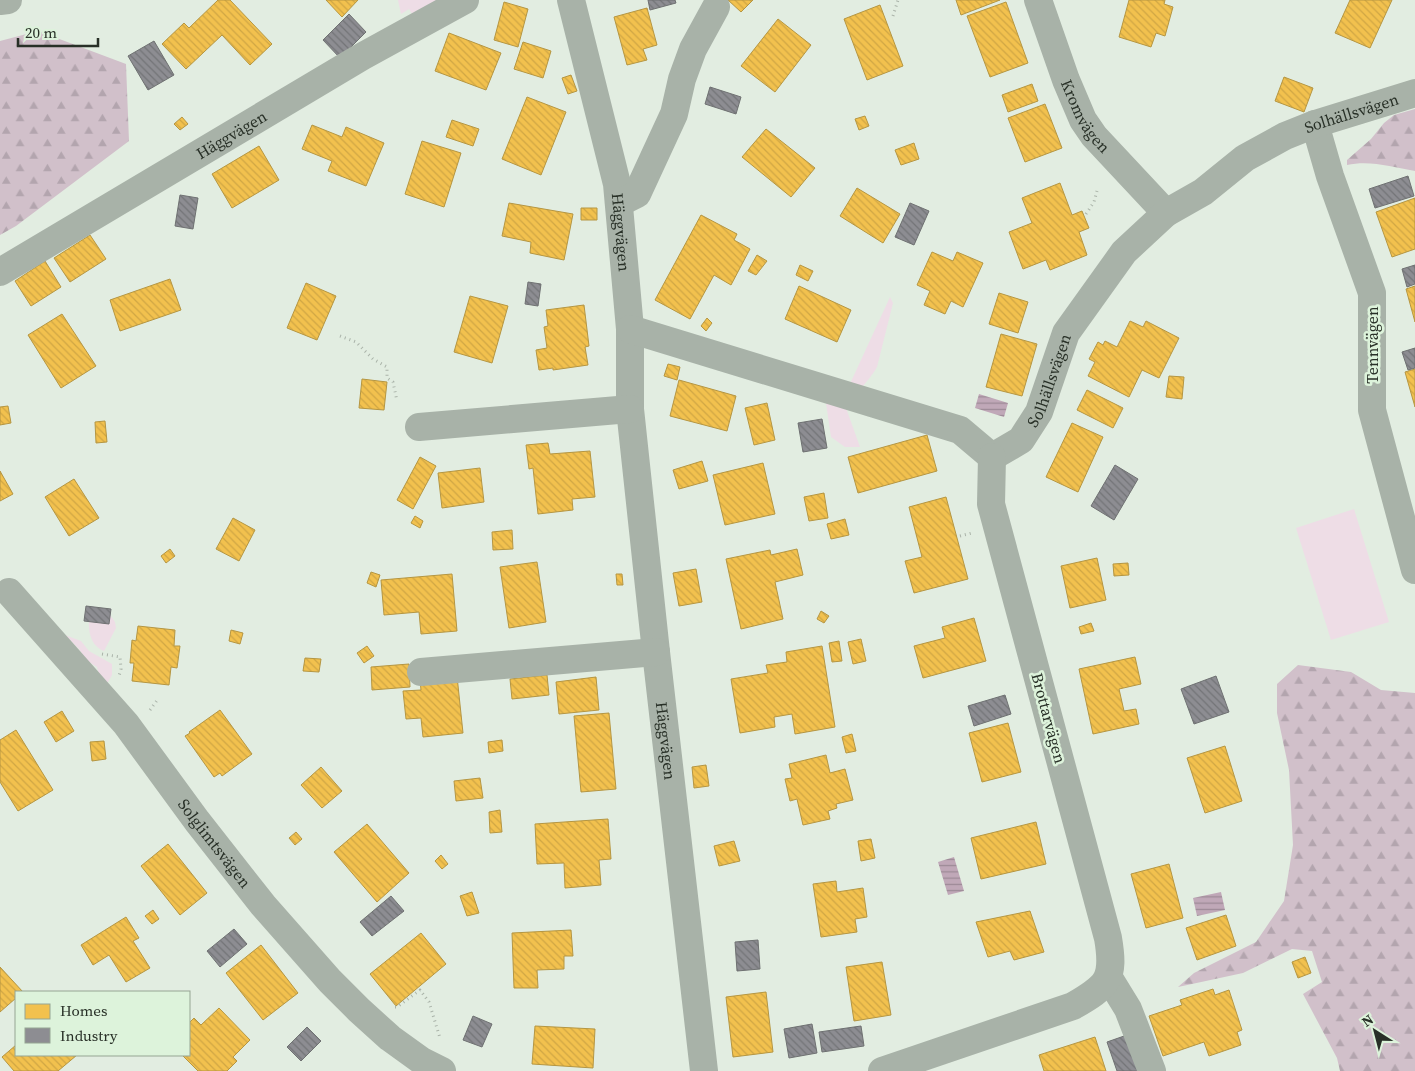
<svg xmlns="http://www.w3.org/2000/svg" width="1415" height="1071" viewBox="0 0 1415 1071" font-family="'Source Serif 4',serif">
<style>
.green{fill:#eedde6}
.forest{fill:url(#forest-firs)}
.water{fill:url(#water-rules)}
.homes{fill:url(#homes-back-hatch);stroke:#b59642}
.industry{fill:url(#industry-back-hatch);stroke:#6f7172}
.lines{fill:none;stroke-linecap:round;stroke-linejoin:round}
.path{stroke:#aab3a9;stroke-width:3;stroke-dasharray:1 4;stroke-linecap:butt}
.minor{stroke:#a8b2a8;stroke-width:28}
.labels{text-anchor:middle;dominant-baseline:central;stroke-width:5;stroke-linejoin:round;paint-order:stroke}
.street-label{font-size:16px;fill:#283027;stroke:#ddf3db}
</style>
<defs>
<pattern id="forest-firs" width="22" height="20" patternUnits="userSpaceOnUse" patternTransform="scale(1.25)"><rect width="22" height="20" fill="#d1c0ca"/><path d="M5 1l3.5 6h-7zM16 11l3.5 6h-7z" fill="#b3a5ae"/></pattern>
<pattern id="water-rules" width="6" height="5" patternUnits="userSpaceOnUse" patternTransform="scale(1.25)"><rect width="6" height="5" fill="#c0a8b8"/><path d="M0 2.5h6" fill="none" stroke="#9c8996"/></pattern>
<pattern id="homes-back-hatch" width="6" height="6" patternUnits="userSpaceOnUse" patternTransform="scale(1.25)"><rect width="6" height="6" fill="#f2c14e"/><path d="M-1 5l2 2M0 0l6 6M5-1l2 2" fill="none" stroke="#d0a644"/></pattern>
<pattern id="industry-back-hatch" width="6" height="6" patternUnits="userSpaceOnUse" patternTransform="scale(1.25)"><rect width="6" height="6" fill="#8d8d92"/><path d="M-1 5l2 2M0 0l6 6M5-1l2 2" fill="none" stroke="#737477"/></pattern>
</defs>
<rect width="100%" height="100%" fill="#e2ede1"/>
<!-- green -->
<path class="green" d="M398 0H440L414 17 409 9 401 14Z
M890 297 893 303 877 367C872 376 866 382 860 390L849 386Z
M826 403 846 408 860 447H845L831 437Z
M1354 509 1389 622 1331 640 1296 528Z
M110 615 115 622 116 628 104 651C92 647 88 633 89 621Z
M65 635 81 641 89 651 112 664V675L107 684 100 679 97 667 86 660 79 649Z"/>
<!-- forest -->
<path class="forest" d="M38 31 126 64 129 141 16 226 0 235V41Z
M1415 109V171C1392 167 1370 160 1347 165V160L1371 139 1384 123 1394 115Z
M1298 665 1351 672 1381 690 1415 693V1071H1340L1337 1058 1303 994 1322 982 1312 951 1292 949 1243 973 1178 987 1194 973 1256 942 1284 901 1293 845 1289 770 1277 713V684Z"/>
<!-- water -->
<path class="water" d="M979 394 1008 403 1004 417 975 408Z
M954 857 964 891 948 895 938 862Z
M1221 892 1225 910 1197 916 1193 898Z"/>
<!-- homes -->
<path class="homes" d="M218 0H230L272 44 250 65 222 35 186 69 162 44 184 23 189 28Z
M326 0H358L342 17Z
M728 0H753L741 12Z
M956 0H1000L961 15Z
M1129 0H1165L1164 4 1173 7 1165 36 1156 33 1151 47 1119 37Z
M1350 0H1392L1370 48 1335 33Z
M504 2 528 9 518 47 494 40Z
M1006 2 1028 63 990 77 967 16Z
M880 5 903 66 867 80 844 19Z
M647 8 657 45 643 49 647 60 627 65 614 17Z
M778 19 811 45 775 92 741 66Z
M449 33 501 53 486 90 435 71Z
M523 42 551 51 543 78 514 69Z
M571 75 577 91 568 94 562 78Z
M1284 77 1313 88 1304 112 1275 101Z
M1032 84 1038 101 1008 112 1002 95Z
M527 97 566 112 541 175 502 159Z
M1045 104 1062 148 1025 162 1008 118Z
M865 116 869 126 859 130 855 119Z
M182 117 188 124 180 130 174 124Z
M452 120 479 129 473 146 446 137Z
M312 125 342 137 346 127 384 143 366 186 328 171 332 161 302 149Z
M766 129 815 168 791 197 742 157Z
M422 141 461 153 444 207 405 194Z
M914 143 919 159 901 165 895 150Z
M259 146 279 180 232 208 212 174Z
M1060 183 1072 215 1082 211 1089 228 1079 232 1087 255 1050 270 1046 260 1023 269 1009 232 1032 223 1022 198Z
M857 188 900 214 883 243 840 216Z
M1415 198V249L1392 257 1376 212Z
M509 203 573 214 564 260 530 253 531 242 502 236Z
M581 208H597V220H581Z
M701 215 737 234 734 240 750 249 731 285 714 275 690 319 655 300Z
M90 235 106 259 70 282 54 258Z
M932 252 953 261 957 252 983 263 963 307 951 301 945 314 924 305 930 291 917 285Z
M757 255 767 261 756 275 748 271Z
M45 261 61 287 31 306 15 281Z
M800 265 813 271 808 281 796 275Z
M170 279 181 310 120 331 110 300Z
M306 283 336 296 317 340 287 328Z
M799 286 851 310 837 342 785 319Z
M1415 286V322L1406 289Z
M999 293 1028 302 1018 333 989 324Z
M470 296 508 306 492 363 454 352Z
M584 305 589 346 585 347 588 365 553 370V368L539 370 536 350 547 348 544 327 548 326 546 310Z
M62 314 96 366 61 388 28 335Z
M707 318 712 323 706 331 701 326Z
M1130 321 1143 327 1146 321 1179 338 1159 378 1142 370 1129 397 1088 376 1095 362 1089 359 1098 342 1103 345 1105 341 1117 347Z
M1001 334 1037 344 1022 396 986 387Z
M668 364 680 367 677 380 664 376Z
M1415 369V407L1405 372Z
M1169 376 1184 377 1182 399 1166 397Z
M362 379 387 382 384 410 359 408Z
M679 380 736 396 727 431 670 416Z
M1087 390 1123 408 1113 428 1077 410Z
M767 403 775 440 754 445 745 408Z
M8 406 11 423 0 425V407Z
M105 421 107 442 96 443 95 422Z
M1072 423 1103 437 1078 492 1046 477Z
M927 435 937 471 858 493 848 457Z
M548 443 550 454 590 451 595 497 572 499 573 510 538 514 533 468 529 469 526 445Z
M420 457 436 466 413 509 397 500Z
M702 461 708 481 679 489 673 470Z
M763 463 775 514 725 525 713 475Z
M480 468 484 502 442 508 438 473Z
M0 471 13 494 0 501Z
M74 479 99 518 69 536 45 497Z
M824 493 828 518 809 521 804 497Z
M946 497 968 579 914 593 905 561 922 557 909 507Z
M415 516 423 521 420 528 411 523Z
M233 518 255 530 239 561 216 549Z
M845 519 849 535 831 539 827 524Z
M512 530 513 549 493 550 492 532Z
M170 549 175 556 166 563 161 556Z
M797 549 803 575 775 582 783 619 741 629 726 559 770 550 771 555Z
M1097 558 1106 600 1070 608 1061 566Z
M537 562 546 622 509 628 500 567Z
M1128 563 1129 575 1114 576 1113 564Z
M696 569 702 602 679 606 673 573Z
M371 572 380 575 376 587 367 583Z
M452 574 457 631 421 634 419 612 384 615 381 580Z
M616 574H622L623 585H617Z
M821 611 829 616 824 623 817 619Z
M974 618 986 661 923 678 914 646 945 638 942 627Z
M1091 623 1094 631 1081 634 1079 627Z
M138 626 175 630 174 646H180L177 668 171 667 169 685 132 681 134 663H130L132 640 136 641Z
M231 630 243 633 240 644 229 641Z
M861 639 866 661 853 664 848 642Z
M839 641 842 661 832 662 829 643Z
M367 646 374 656 364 663 357 653Z
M822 646 835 727 795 734 792 714 774 717 775 727 740 733 731 679 768 673 766 665 787 662 786 652Z
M1135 657 1141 684 1119 689 1124 711 1136 709 1139 724 1093 734 1079 669Z
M305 658 321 659 319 672 303 671Z
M409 664 410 687 372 690 371 667Z
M547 675 549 695 512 699 510 679Z
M457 676 463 733 423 737 421 718 406 719 403 691 421 690 420 680Z
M596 677 599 710 559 714 556 682Z
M220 710 252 754 222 776 220 773 214 777 185 736 190 733 189 732Z
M62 711 74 731 56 742 44 722Z
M609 713 616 789 581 792 574 716Z
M1008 723 1021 772 982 782 969 733Z
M16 730 53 790 18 811 0 782V740Z
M852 734 856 751 846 753 842 737Z
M502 740 503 751 489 753 488 742Z
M104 741 106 759 92 761 90 742Z
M1225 746 1242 801 1205 813 1187 758Z
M826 755 830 773 845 769 853 800 836 804 837 808 828 811 830 819 803 825 797 799 790 801 785 779 792 778 789 764Z
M706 765 709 786 694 788 692 767Z
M321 767 342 791 322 808 301 785Z
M480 778 483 798 456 801 454 781Z
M500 810 502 832 490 833 489 812Z
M608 819 611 859 599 860 601 885 565 888 564 863 537 864 535 824Z
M1036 822 1046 864 981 879 971 838Z
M367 824 409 873 377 902 334 852Z
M296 832 302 839 295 845 289 838Z
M871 839 875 858 861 861 858 841Z
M734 841 740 861 719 866 714 846Z
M168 844 207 893 180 915 141 866Z
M441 855 448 864 442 869 435 861Z
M1169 864 1183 918 1146 928 1131 874Z
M836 881 837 892 863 888 867 917 855 919 857 932 821 937 813 884Z
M472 892 479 913 467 916 460 896Z
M153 910 159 919 152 924 145 916Z
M1030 911 1044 952 1014 960 1010 951 988 957 976 922Z
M1226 915 1236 946 1197 960 1186 928Z
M126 917 139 938 133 941 150 968 126 982 109 955 93 965 81 945Z
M571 930 573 956H564V969L537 970 538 988H514L512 933Z
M421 933 446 964 396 1006 370 974Z
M261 945 298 993 263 1020 226 973Z
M1305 957 1311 973 1298 978 1292 962Z
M882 962 891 1015 854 1021 846 967Z
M0 967 23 992H16V998L0 1012Z
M1213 989 1215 995 1229 990 1242 1030 1237 1032 1241 1045 1209 1056 1204 1042 1163 1056 1149 1016 1182 1005 1180 1000Z
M766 992 773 1052 733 1057 726 997Z
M219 1008 250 1040 233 1057 237 1061 227 1071H198L182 1055H189V1023L194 1018 201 1025Z
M535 1026 595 1029 593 1068 532 1064Z
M1095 1037 1106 1071H1044L1039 1055Z
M16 1045V1055H77L58 1071H14L2 1057Z"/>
<!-- industry -->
<path class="industry" d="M648 0H675L676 3 650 10Z
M349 14 366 32 340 58 323 40Z
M154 41 174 75 148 90 128 56Z
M710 87 741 97 736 114 705 104Z
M1408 176 1414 196 1375 208 1369 189Z
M180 195 198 198 193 229 175 226Z
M910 203 929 211 914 245 895 237Z
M1415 265V284L1407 287 1402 269Z
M528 282 541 284 538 306 525 304Z
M1415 348V368L1408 370 1402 352Z
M822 419 827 448 803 452 798 423Z
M1115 465 1138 479 1114 520 1091 506Z
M86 606 111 609 109 624 84 621Z
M1216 676 1229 712 1194 724 1181 689Z
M1005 695 1011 714 974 726 968 706Z
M391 896 404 911 372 936 360 922Z
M234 929 247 944 220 967 207 951Z
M758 940 760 969 737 971 735 942Z
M473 1016 492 1024 482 1047 463 1040Z
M812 1024 817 1053 789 1058 784 1029Z
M861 1026 864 1046 822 1052 819 1032Z
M307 1027 321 1041 301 1061 287 1047Z
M1127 1035 1140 1071H1117L1107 1042Z"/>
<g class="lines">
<!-- path -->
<path class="path" d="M893 16 898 0
M1086 214 1094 202 1097 191
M340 336 356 342 373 359 387 367V378L393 382 397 401
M960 536 972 533
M102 654 120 657 121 669 119 676
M150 710 158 699
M395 1007H397L420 990 429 1002 440 1038"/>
<!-- minor -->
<g class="minor">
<path id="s1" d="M571 0 617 184 630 329V409L656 652 704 1071"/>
<path id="s2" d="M1038 0 1066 80 1083 120 1094 136 1166 213"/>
<path d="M0 1 8 0"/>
<path d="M1315 124 1330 176 1372 293V410L1415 570"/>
<path d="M619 203 637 194 674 114 682 79 693 49 716 7"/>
<path id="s3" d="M0 272 363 56 465 0"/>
<path d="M630 329 960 430 992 457"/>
<path d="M419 427 630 409"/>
<path id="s4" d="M992 457 1021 440 1039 412 1066 333 1124 252 1166 213 1203 192 1245 158 1285 136 1315 124 1415 93"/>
<path id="s5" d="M9 592 126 724 197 821 263 905 330 981 359 1010 390 1038 422 1061 442 1071"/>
<path d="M421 672 656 652"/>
<path d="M1109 978 1128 1009 1152 1071"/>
<path d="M882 1071 1073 1006C1108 986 1115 979 1108 938L991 504 992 457"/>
</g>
</g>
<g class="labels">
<!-- street labels -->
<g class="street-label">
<text stroke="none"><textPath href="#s4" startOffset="520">Solhällsvägen</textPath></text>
<text stroke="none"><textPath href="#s2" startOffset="126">Kromvägen</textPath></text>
<text stroke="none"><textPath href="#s3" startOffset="269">Häggvägen</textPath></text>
<text stroke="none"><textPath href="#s1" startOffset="238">Häggvägen</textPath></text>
<text transform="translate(1372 345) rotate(-90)">Tennvägen</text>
<text stroke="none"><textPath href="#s4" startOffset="100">Solhällsvägen</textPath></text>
<text transform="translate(1049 718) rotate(75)">Brottarvägen</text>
<text stroke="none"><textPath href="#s1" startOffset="749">Häggvägen</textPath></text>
<text stroke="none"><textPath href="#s5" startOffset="325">Solglimtsvägen</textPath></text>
</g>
</g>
<!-- legend -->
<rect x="15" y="991" width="175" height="65" fill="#ddf3db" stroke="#95a593"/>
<rect x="25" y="1004" width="25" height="15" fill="#f2c14e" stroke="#95a593"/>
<text x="60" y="1016" font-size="15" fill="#283027">Homes</text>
<rect x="25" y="1028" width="25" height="15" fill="#8d8d92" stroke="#95a593"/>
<text x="60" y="1041" font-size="15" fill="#283027">Industry</text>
<!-- north arrow -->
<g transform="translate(1375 1031) rotate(324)" stroke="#ddf3db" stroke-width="4" paint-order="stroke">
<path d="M0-4L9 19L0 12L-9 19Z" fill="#283027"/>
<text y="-8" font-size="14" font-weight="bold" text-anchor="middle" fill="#283027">N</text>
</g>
<!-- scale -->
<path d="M18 38v8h80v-8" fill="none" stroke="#283027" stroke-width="2.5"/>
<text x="25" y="38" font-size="15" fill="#283027" stroke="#ddf3db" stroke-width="4" paint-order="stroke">20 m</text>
</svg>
